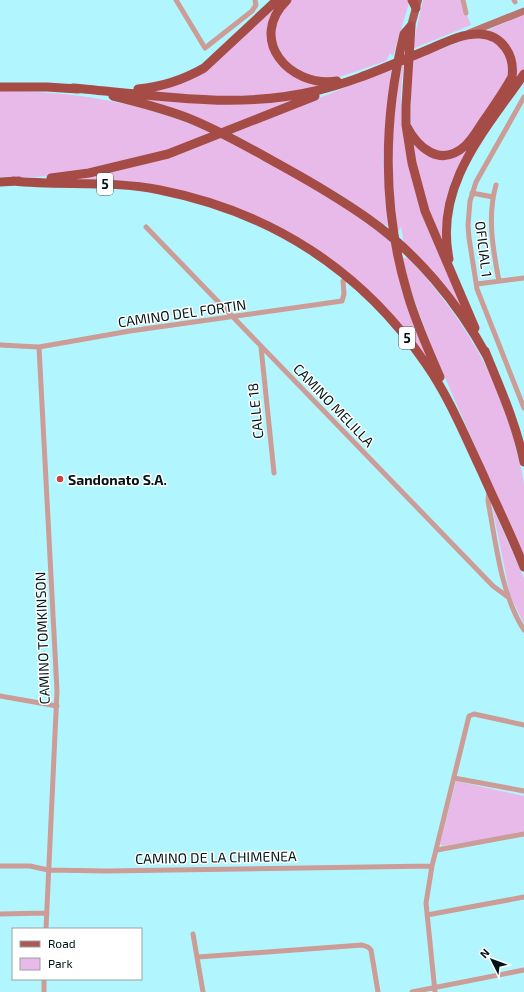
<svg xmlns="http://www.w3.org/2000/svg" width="524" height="992" viewBox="0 0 524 992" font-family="'Exo 2',sans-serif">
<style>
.green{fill:#e8bae9}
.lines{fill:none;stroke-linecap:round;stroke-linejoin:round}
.minor{stroke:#cc9c97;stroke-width:5}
.secondary{stroke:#bb756f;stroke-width:7}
.primary{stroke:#ad5953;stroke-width:8}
.trunk{stroke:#a64c46;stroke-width:9}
.poi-dot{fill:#cf413e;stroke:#fff;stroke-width:1.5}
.labels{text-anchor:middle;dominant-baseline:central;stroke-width:3;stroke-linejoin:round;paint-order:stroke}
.shield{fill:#fff;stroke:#4c5a5d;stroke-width:1}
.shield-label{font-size:13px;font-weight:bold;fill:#001417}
.street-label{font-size:14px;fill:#001417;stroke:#fff}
.poi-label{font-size:14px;font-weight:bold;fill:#001417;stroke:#fff;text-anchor:start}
</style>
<rect width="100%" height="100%" fill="#b1f6fe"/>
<!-- green -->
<path class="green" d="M281 0H284L275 13 276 58 323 86 248 98 147 92 184 80Z
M291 0H410L393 56 390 53 386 61 337 78H311L284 60 275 39 276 23 285 5Z
M423 0H461L471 25 412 49Z
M524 14V69L462 160 450 185 445 207 446 248 424 202 411 140 427 154 465 148 515 64 484 32Z
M407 37C405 58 401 79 401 100 404 181 433 239 464 311L404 243 401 227 398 232C387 161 393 107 407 37Z
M472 37 493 40 509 58V78L465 142 448 152 426 148 411 125 410 61Z
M391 69 383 160 388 226 383 224 341 195 232 133Z
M323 89 223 129 140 98 205 102Z
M0 91C76 91 138 102 209 131L210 136 178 148 71 174 36 177H0Z
M223 137 327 195 380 233 391 243 403 294 429 363 348 272 314 247 272 223 226 204 180 190 164 187 72 180 159 160Z
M402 258H408L415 265C463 319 500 378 516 449 519 461 523 473 524 485 524 509 524 534 524 558L432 348 413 297Z
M492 506 524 578V624L510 595Z
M456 781 524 796V833L442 846 440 844Z"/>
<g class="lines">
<!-- minor -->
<path class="minor" d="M176 0 205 48 252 11 256 5 255 0
M463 0 466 13
M514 0 515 2
M524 97 476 182 470 201 468 225 469 238 477 289 524 408
M496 185C487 216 493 250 499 281
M472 193 493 197
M146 227 493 586 508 597
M477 284 524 278
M0 345 39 347 130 331 342 301 344 294 343 281 347 276
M39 347 57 691 46 929
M261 347 274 473
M489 491 488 501C496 543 501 595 524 630
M0 696 57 706
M454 778 524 791
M437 850 524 834
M0 866H30L48 870 107 871 432 866
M0 914 47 913
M427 915 524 897
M193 934 203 992
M198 957 362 945 368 947 371 950 378 992
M44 992V979
M412 992 524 970
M435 992 426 903 432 866 469 716 474 714 524 725"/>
<!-- secondary -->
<path class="secondary" d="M469 33 524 11"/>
<!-- primary -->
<path class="primary" d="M411 26 418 0"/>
<!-- trunk -->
<path class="trunk" d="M287 0C247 39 289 88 337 81
M412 0 416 8
M411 26 406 106V125L412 163 425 211 475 328
M411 26 404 34C383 119 382 208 407 292 415 321 428 349 440 377
M0 87H47L78 89
M73 88C154 95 235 110 315 91 351 83 386 67 420 53 439 46 459 33 480 34 502 35 515 55 512 77 505 90 496 103 487 116 480 125 474 138 465 146 440 168 418 148 406 125
M138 89C162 87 183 80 204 68L277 0
M113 96C138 102 164 109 188 118 221 131 251 149 282 166 311 182 340 199 367 218 417 253 458 303 487 356
M51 178 89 173 168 154 315 96
M13 181C61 186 111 180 160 190 271 212 362 270 426 364 449 397 464 434 481 470 495 502 511 534 524 567
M0 182 19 181
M449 259C434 185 485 131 524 74
M485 351C500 388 516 423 524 462"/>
</g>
<!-- markers -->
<circle class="poi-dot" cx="60" cy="479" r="4"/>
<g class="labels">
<!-- shield labels -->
<g class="shield">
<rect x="97" y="173" width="16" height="22" rx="3"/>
<rect x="399" y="327" width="16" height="22" rx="3"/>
</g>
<g class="shield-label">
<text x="105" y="184">5</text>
<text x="407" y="338">5</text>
</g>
<!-- street labels -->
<g class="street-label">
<text transform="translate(484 249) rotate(83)">OFICIAL 1</text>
<text transform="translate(182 313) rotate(-8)">CAMINO DEL FORTIN</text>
<text transform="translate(334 405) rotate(46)">CAMINO MELILLA</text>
<text transform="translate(255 411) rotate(-96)">CALLE 18</text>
<text transform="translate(42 638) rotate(-92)">CAMINO TOMKINSON</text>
<text transform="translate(216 857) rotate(-1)">CAMINO DE LA CHIMENEA</text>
</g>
<!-- poi labels -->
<g class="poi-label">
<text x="68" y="479">Sandonato S.A.</text>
</g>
</g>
<!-- legend -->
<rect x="12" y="928" width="130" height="52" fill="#ffffff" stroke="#99a1a2"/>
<rect x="20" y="941" width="20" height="6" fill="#ad5953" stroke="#99a1a2"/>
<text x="48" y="948" font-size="12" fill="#001417">Road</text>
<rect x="20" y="958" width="20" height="12" fill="#e8bae9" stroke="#99a1a2"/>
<text x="48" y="968" font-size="12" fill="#001417">Park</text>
<!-- north arrow -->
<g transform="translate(492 960) rotate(312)" stroke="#ffffff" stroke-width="3" paint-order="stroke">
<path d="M0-3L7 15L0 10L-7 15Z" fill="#001417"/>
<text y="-6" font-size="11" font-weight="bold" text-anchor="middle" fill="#001417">N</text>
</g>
</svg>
